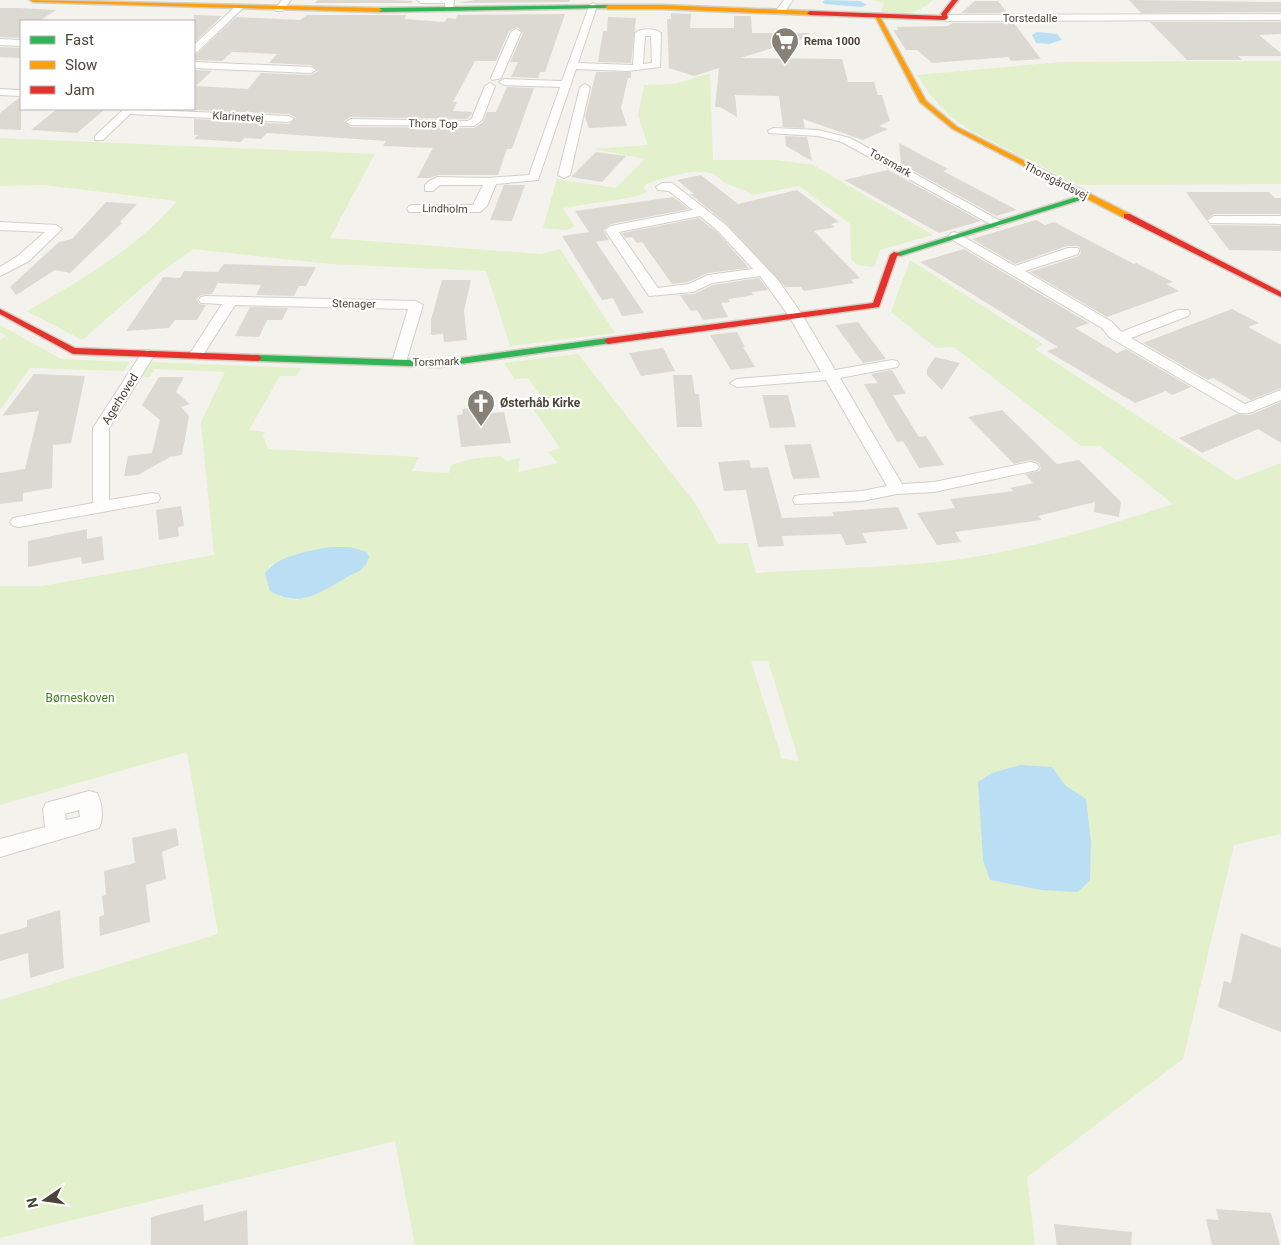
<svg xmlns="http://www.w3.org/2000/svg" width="1281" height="1245" viewBox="0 0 1281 1245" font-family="Roboto,sans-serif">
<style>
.green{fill:#e2f0cb;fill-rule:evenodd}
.water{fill:#badff5}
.building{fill:#dcd9d3}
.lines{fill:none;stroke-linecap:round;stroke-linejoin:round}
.street-casing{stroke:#d2d0ca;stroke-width:2}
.fast-casing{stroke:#d4cfc3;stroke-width:3}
.slow-casing{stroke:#d4cfc3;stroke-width:3}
.jam-casing{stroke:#d4cfc3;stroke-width:3}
.street{fill:#fdfdfc;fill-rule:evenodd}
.fast{fill:#30b455;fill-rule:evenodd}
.slow{fill:#ff9f0a;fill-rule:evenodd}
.jam{fill:#e5322d;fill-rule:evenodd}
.labels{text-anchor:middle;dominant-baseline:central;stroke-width:4.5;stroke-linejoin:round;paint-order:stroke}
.far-street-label{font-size:11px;fill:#4c4337;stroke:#fff}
.far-poi-label{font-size:11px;font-weight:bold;fill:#4c4337;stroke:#fff;text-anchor:start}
.street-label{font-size:12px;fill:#4c4337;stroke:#fff}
.poi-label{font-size:12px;font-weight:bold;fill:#4c4337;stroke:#fff;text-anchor:start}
.park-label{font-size:12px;fill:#478021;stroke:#fff}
</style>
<rect width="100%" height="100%" fill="#f4f2ed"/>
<!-- green -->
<path class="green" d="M872 0H933C914 17 904 13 881 12L884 3Z
M1281 61V184L1078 185 971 131 949 115 932 97 917 75 1061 62Z
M707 74 710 75 713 160H775L813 165 933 235 880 250 874 267 857 265 851 259 850 224 799 186 752 195C743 189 736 187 727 184 721 181 717 174 711 173 692 168 664 178 646 184L644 188 647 192 634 197 563 208 574 226 567 230 543 228 557 179 616 188 645 159 594 149 648 145 638 115 644 87 643 85 675 84Z
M0 138 375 154 330 238 541 254 560 249 615 333 510 346 486 271 330 264 193 249 157 275 82 340 27 311C81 280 136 249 177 201L44 185 0 186Z
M910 260 1043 344 1035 349 1236 480 1281 463V834L1234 845 1183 1059 1027 1177 1035 1245H415L395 1141 0 1238V1000L218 934 187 752 0 805V586H42L214 555 201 422 225 372 155 369 149 377 141 376 150 362 301 368 296 376H280L249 430 265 432 263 436 268 449 419 457 412 471 449 473 451 465 471 459 500 456 507 461 520 458 518 472 558 463 548 452 560 448 533 409 546 404 528 378 515 379 504 363 578 354 695 503 718 544 748 543 756 573C816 569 877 568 938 562 1018 553 1097 529 1173 504L1100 446H1081L954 347 936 348 891 312ZM288 558 298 600 280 597 269 566ZM751 661H768L799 761 782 759Z
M0 325 61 359 130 362 124 371 30 368 0 410V340L6 336 0 332Z"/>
<!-- water -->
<path class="water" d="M825 0 860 1 867 5 861 7 825 4 822 2Z
M1037 32 1057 34 1062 40 1049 44 1036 43 1032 35Z
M331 547H350L367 552 369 557 367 563 361 570C328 585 306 612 270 591L265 574C275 556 312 550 331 547Z
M1020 765 1052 767 1066 786 1086 799 1091 842 1090 880 1078 892 1041 890 990 880 983 860 978 782 992 773Z"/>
<!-- building -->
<path class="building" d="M318 0H390L413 1 411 3H314Z
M475 0H570L569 2 458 3Z
M1129 0 1281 2V12L1141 13Z
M975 1H998L1007 13H961Z
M0 8H19L56 10 39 21H21V38L0 37Z
M671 13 691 14 690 28H734V16H751L752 33H809V37L740 58 842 59 848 82H874L878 95H882L890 121 879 126 888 129 863 140 803 119 805 128 783 127 779 96 735 95 737 117 720 107H715L719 68 694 76 669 68 667 19H671Z
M565 14 545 72H540L538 78 511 77 518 62H510L523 33 517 27 509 31 496 61H475L453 102H457L453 111 473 112 467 119 351 117 344 121 351 127 474 128 483 122 487 112H496L507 87 534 88 512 149H507L498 175H438L430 178H417L433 148 383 146 386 141 267 133 261 139 244 138 241 142 194 139 198 135H194V119L289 124 296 118 289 114 194 110V70L212 71 196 86 248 89 261 73 311 75 318 71 311 65 269 63 277 54 232 52 222 61 194 60V55L198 53 236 17 300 20 307 15H406L405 19 445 22 447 18 456 19 457 15Z
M194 15 222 16 194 43Z
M608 17 636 18 631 63 598 62 603 31H607Z
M1150 22H1281V34L1259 35 1281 53V56H1238L1242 60H1187Z
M952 23H1014L1041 59 1011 61 1008 57 932 63 917 50H906L893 30H898L897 27 948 26Z
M0 47 21 48V58L0 57Z
M596 72H631V78H628L621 108 627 126 589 128 585 117Z
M19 98H21V130L0 129V113Z
M57 109H105L77 133 31 130Z
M785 136 807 137 812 161 786 146Z
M899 143 948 169 943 171 1017 210 996 216 901 164Z
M596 152 626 156 602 182 571 177Z
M888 170 981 221 939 233 844 180Z
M701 175 738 204 797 190 839 222 831 224 835 227 814 231 860 278 851 280 854 283 804 291 801 287H785L727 224 690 194H694L677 180Z
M504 185H525L512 221 490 220Z
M1186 192H1269L1275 198H1281V214H1214L1206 220Z
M673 197 689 209 611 224 603 230 609 240 596 242 644 313 622 316 613 298 602 300 562 236 589 232 575 211Z
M106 202 137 204 120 222 122 223 70 273 55 270 16 295 10 287 59 242 72 239Z
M699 218 717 232 749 268 708 273 688 282 672 284 642 242 637 243 632 237 625 238 622 233Z
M1036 220 1045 225 1054 222 1134 264 1136 263 1173 282 1166 284 1179 291 1107 317 1030 272 1079 256 1081 252 1079 246H1067L1015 264 972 239Z
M1210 225 1281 226V251L1229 250Z
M964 249 1089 323 1075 328 1117 353 1126 349 1191 387 1172 395 1166 391 1135 403 1047 351 1058 347 920 262Z
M224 264 316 267 306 286H299L294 296 256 295 261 285 218 283 212 294 201 295 197 299 199 304 206 305 197 320H175L169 328 126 331 163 277 180 278 184 271 218 272Z
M759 278 768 290 751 292 754 295 728 299 730 302 721 303 728 317 703 320 697 310 691 311 680 295 694 294 713 285Z
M442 280H471L464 311 467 340 444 342 443 334 431 335V320Z
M250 307 288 308 282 320H267L259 337 235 336Z
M1232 309 1259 323 1248 327 1281 345V388L1251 400 1213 378 1208 380 1143 343Z
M858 322 883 355 886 359 863 363 835 325Z
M737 332 745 347H743L755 367 731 370 710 335Z
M663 348 675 371 641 376 629 353Z
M935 357 960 363 942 390 927 375V369Z
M892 370 906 394 893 395 919 437 926 436 944 465 919 468 903 441 897 442 864 384 878 383 871 374Z
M34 374 85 376 71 443 53 445 52 488 23 493V501L0 504V473L25 469 39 411 2 416Z
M673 375H692L695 394H699L702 427H677Z
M159 377H184L176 392 190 404 181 407 189 416 182 455 170 457 138 475 124 476 128 456 152 453 160 420 142 405Z
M762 395H788L796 427 770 428Z
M1281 402V443L1258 429 1202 453 1179 438 1237 414 1250 415Z
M492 406 493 413 504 412 511 443 461 447 457 415 463 414 462 409Z
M1002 410 1057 464 1079 460 1121 502 1119 517 1094 512 1095 502 1038 516 1042 520 955 532 961 542 937 545 917 513 955 508 950 499 1014 491 1010 488 1033 483 1025 474 1039 471 1041 468 1039 463 1031 460 1014 464 968 417Z
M811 444 820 478 793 479 784 445Z
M749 460 751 468 768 467 782 518 834 516 832 512 898 507 908 529 862 533 867 543 846 545 841 534 782 536 784 546 758 547 746 490 724 491 718 462Z
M181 506 184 526 178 527 179 536 159 540 156 510Z
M87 529V539L102 536 104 560 82 564 81 557 28 567V541Z
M176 828 179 845 162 852 166 879 146 885 150 922 100 936 99 917 104 915 102 896 106 895 104 871 135 863 132 838Z
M60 910 64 968 30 978 28 953 0 961V935L27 927V920Z
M1241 933 1281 948V1032L1218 1007 1224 981 1231 983Z
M203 1204 204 1221 247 1210 248 1245H151V1217Z
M1216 1209 1271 1213 1280 1245H1212L1206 1219 1219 1220Z
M1054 1224 1132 1232 1131 1245H1057Z"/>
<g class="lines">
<!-- street casing -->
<g class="street-casing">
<path id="street" d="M282 0H291L282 11H276L275 9Z
M417 0H454L453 9 446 11 445 3H421Z
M784 0H793L783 14H777L775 12Z
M593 3 597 6 578 63 633 65 635 33C641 28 655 28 661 33L660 67 628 71 576 69 538 180 496 184 487 206 480 212H409L407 209 409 206 413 205H473L483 185H440L433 191H425V185L429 181 438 177 487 178 529 175 560 87 504 85 499 82 504 79 562 81 589 6ZM645 36H651L652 63 643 64Z
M236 6 243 8 197 52 194 53V45Z
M1281 14V20L945 21 940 18 945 15Z
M516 29 521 32 501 78 492 80 491 78 511 32Z
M0 39 21 40V46L0 45Z
M194 62 311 67 316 70 311 73 194 68Z
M490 83 495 86 482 120 474 126 351 125 346 122 351 119 468 121 472 118 485 86Z
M585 84 590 87 570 175 564 178 558 175 580 87Z
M0 89 21 90V96L0 95Z
M124 109 289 116 294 119 289 122 130 114 103 140H95V136Z
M773 128 818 130 850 138 1004 223 998 227 994 226 842 142 818 136 769 133 768 131Z
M672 183 726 225 778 280 803 316 835 370 892 360 897 361 899 364 897 367 840 378 902 484 934 482 1031 462 1037 464 1039 467 1037 470 934 492 897 494 862 501 795 504 793 500 795 496 801 495 862 491 887 486 826 380 737 387 730 383 737 379 821 372 789 316 760 276 712 283 693 292 649 296 605 230 611 226 693 210 669 191 658 190 656 187 662 183ZM700 216 718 231 753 269 708 275 689 284 658 288 619 232Z
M1214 216H1281V224L1210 223 1208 220Z
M0 222 56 225 62 229 29 261 0 276V267L19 255 45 232 0 230Z
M955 232 1015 266 1068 248H1078L1079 251 1078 254 1025 271 1112 322 1121 332 1178 310H1188L1190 313 1188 316 1131 338 1245 404 1281 390V400L1249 413H1239L1109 337 1102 328 951 239 949 236 951 233Z
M206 296 416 301 423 305 406 362 399 366 392 362 408 309 235 305 201 358 196 359 189 355 222 304 201 303 199 300 201 297Z
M148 350 155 354 109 428V500L152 493 158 494 160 498 158 502 19 527 13 526 10 522 13 518 93 503V428L143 351Z
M89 791 97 793C102 803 104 818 99 828L0 857V839L45 827 43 809 46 803ZM79 810 80 817 66 820 65 814Z"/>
</g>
<!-- fast casing -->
<g class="fast-casing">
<path id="fast" d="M608 5 610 8 379 12 376 10 379 8Z
M1083 195 1090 197 900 256 893 254Z
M608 338 611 339V343L439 367 258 361 254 358 258 355 439 361Z"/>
</g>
<!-- slow casing -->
<g class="slow-casing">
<path id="slow" d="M30 0 379 8 382 10 379 12 33 2Z
M662 5 810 11 813 13 810 15 662 9H608L605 7 608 5Z
M875 16 880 17 926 101 957 127 1130 214V218H1124L953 129 920 102Z"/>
</g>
<!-- jam casing -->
<g class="jam-casing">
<path id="jam" d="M952 0H958L947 14 948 18 945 20 810 15 807 13 810 11 942 16 941 14Z
M1124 214H1130L1281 292V297L1124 218Z
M894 252 901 254 897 256 879 307 608 344 604 341 608 338 873 303 890 255Z
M0 309 75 348 258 355 262 358 258 361 73 354 0 314Z"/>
</g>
<!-- street -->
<use href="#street" class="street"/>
<!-- fast -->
<use href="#fast" class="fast"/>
<!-- slow -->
<use href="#slow" class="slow"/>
<!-- jam -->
<use href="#jam" class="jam"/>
</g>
<!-- icons -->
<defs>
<g id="supermarket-pin" transform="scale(1.4375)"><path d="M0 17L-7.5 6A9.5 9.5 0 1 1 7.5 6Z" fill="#878077" stroke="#fff"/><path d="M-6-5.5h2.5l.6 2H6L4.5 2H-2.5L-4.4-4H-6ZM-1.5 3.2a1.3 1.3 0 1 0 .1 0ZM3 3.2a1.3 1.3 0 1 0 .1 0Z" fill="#fff"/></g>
<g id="church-pin" transform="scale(1.4375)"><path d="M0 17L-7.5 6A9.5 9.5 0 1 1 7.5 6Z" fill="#878077" stroke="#fff"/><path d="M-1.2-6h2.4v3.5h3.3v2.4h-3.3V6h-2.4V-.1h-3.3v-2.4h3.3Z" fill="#fff"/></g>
</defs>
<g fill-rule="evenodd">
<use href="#supermarket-pin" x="785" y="41"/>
<use href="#church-pin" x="481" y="403"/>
</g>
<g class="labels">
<!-- far-street labels -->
<g class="far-street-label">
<text x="1030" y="18">Torstedalle</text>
<text transform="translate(238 117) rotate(3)">Klarinetvej</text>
<text transform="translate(433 124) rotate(1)">Thors Top</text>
<text transform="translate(890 163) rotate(29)">Torsmark</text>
<text transform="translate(1056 181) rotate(27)">Thorsgårdsvej</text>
<text transform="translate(445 209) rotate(1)">Lindholm</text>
<text transform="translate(354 304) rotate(1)">Stenager</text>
<text transform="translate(436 362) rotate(-2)">Torsmark</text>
</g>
<!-- far-poi labels -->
<g class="far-poi-label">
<text x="804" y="41">Rema 1000</text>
</g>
<!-- street labels -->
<g class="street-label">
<text transform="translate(120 399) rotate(-58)">Agerhoved</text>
</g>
<!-- poi labels -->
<g class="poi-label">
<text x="500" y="403">Østerhåb Kirke</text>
</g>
<!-- park labels -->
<g class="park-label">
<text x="80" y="698">Børneskoven</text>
</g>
</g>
<!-- legend -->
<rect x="20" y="20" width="175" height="90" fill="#ffffff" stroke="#b7b4af"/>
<rect x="30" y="36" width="25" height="8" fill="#30b455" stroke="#b7b4af"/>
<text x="65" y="45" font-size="15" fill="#4c4337">Fast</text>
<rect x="30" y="61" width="25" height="8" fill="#ff9f0a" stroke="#b7b4af"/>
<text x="65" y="70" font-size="15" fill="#4c4337">Slow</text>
<rect x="30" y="86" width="25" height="8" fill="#e5322d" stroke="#b7b4af"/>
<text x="65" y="95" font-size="15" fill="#4c4337">Jam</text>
<!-- north arrow -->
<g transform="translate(45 1200) rotate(257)" stroke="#ffffff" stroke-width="4" paint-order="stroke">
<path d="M0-4L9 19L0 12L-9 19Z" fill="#4c4337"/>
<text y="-8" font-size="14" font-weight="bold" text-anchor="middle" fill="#4c4337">N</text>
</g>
</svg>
